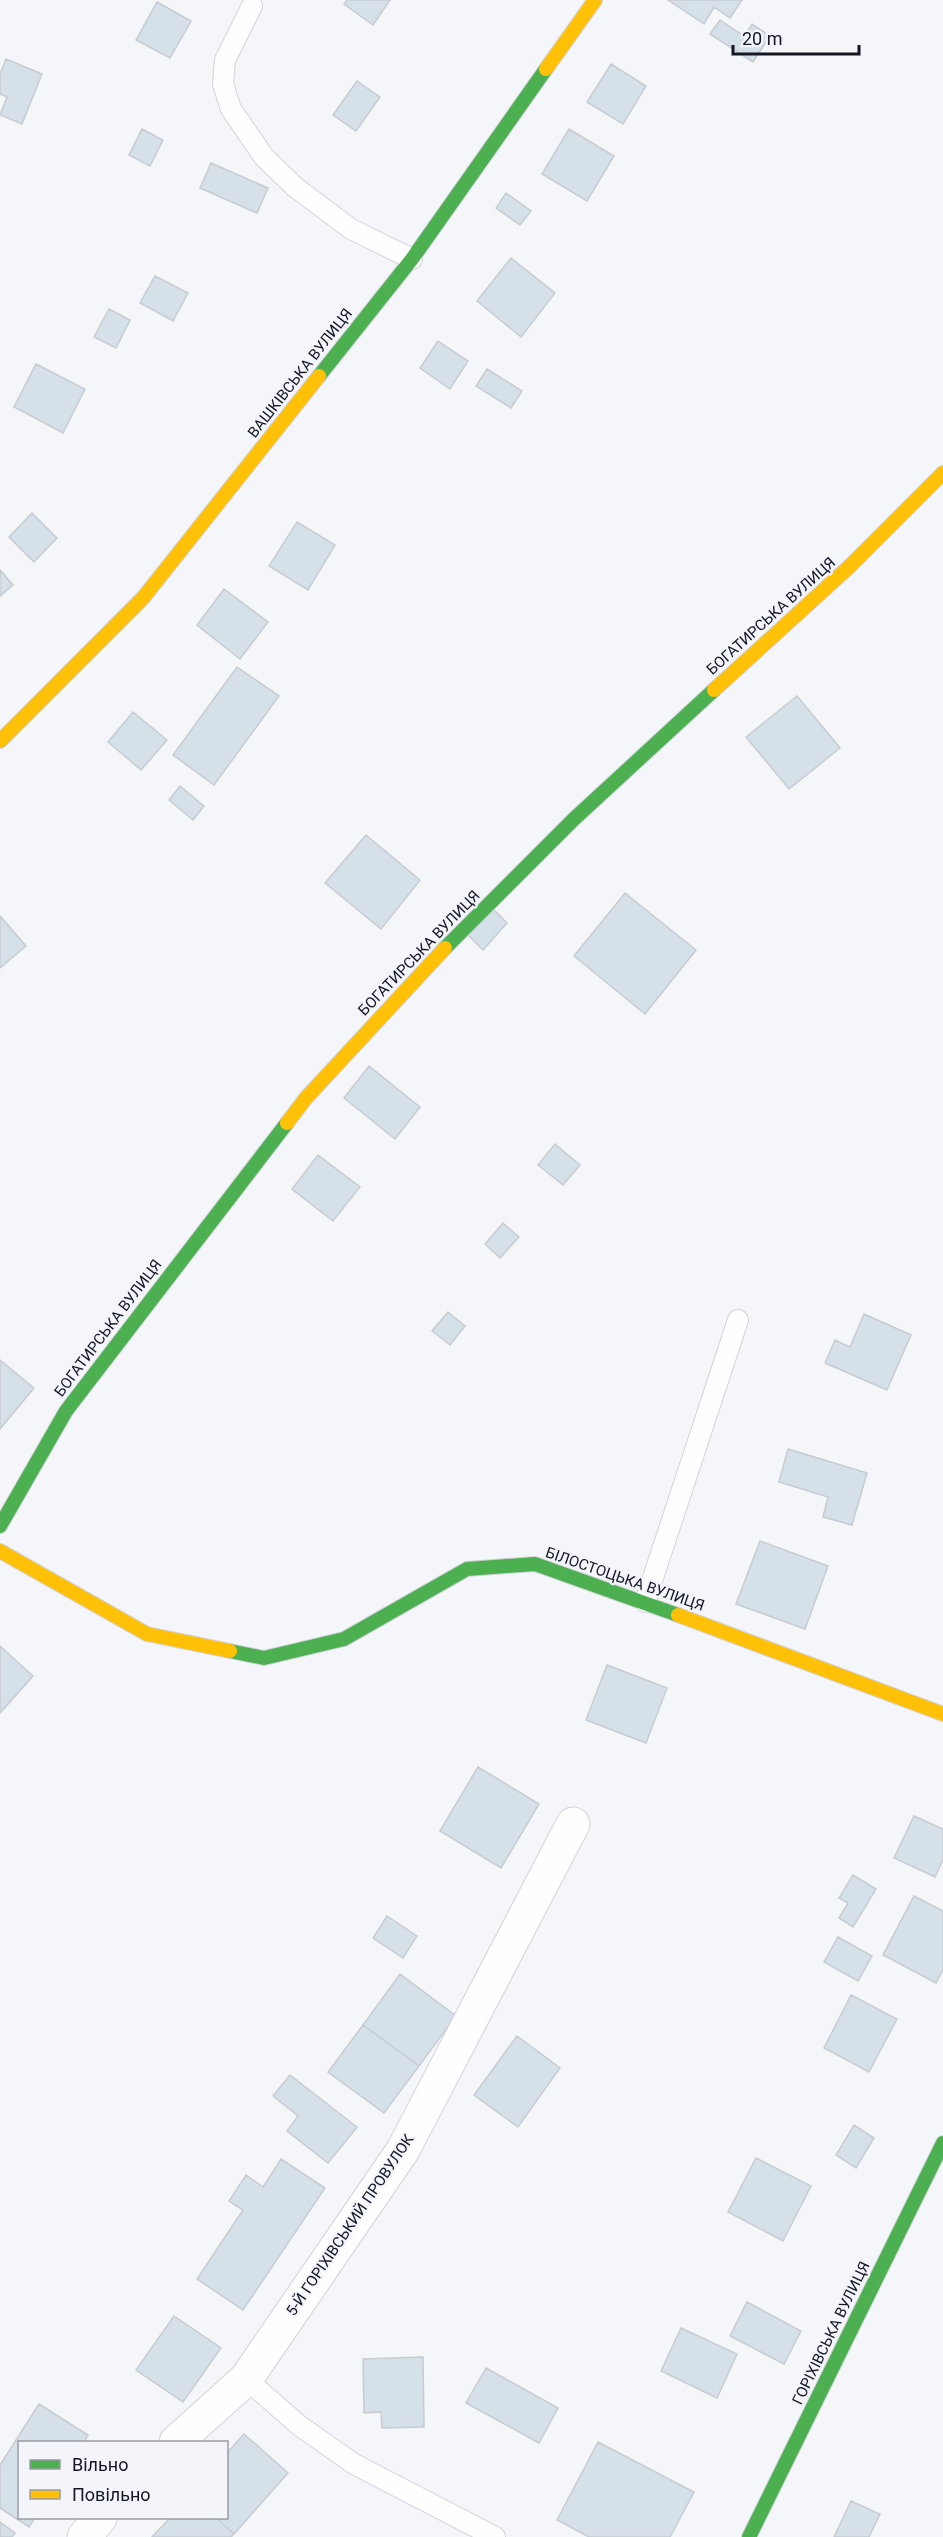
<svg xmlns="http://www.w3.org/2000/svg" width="943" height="2537" viewBox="0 0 943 2537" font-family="Roboto,sans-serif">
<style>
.building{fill:#d5e0e8;stroke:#c6ccd1;stroke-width:1.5}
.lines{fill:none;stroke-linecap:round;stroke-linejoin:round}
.lane-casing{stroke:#d1d3db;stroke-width:22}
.street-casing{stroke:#d1d3db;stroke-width:35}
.fast-casing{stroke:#d1d3db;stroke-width:16}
.slow-casing{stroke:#d1d3db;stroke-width:16}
.lane{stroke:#fefefe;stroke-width:20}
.street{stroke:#fefefe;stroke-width:33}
.fast{stroke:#4caf50;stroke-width:14}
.slow{stroke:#ffc107;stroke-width:14}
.labels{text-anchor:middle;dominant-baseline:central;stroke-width:4.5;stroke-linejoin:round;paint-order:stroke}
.street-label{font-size:15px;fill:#141721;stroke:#f3f5fb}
</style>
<rect width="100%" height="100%" fill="#f5f6f9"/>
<!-- building -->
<path class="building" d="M347 0H390L373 25 344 4Z
M668 0H742L730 18 714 7 704 24Z
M157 2 191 21 170 58 136 40Z
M720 20 744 36 752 24 770 36 753 62 710 34Z
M6 59 42 74 22 124 0 115 7 97 0 94V74Z
M611 64 646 86 623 124 587 102Z
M357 81 380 97 356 131 333 115Z
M142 129 163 140 150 166 129 155Z
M569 129 614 156 587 201 542 174Z
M211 163 268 188 257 213 200 188Z
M506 193 531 211 520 225 496 208Z
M511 258 555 293 521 337 477 301Z
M155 276 188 293 173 321 140 303Z
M109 309 130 320 116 348 94 337Z
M438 341 468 361 450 389 420 368Z
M36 364 85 389 63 433 14 407Z
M487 369 522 391 511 408 476 386Z
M32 513 57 538 34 562 9 537Z
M297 522 335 545 308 590 269 566Z
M0 570 13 585 0 596Z
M224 589 268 622 240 659 197 625Z
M237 667 279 696 214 785 173 755Z
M797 696 840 748 789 789 746 737Z
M133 712 167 740 141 770 108 742Z
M180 786 204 806 193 820 169 800Z
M366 835 420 880 381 929 325 883Z
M625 893 696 950 645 1014 574 956Z
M493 909 507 923 483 950 468 935Z
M0 916 26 946 0 968Z
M369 1066 420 1107 395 1139 344 1098Z
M555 1144 580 1165 563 1185 538 1165Z
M318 1155 360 1187 333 1221 292 1189Z
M503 1223 519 1237 500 1258 485 1244Z
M448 1312 465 1326 450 1345 432 1331Z
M864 1314 911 1335 887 1390 825 1363 835 1340 850 1347Z
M0 1360 34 1388 0 1429Z
M788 1449 867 1473 852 1525 823 1517 828 1497 779 1482Z
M760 1541 828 1566 805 1629 736 1604Z
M0 1646 33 1676 0 1713Z
M607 1665 667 1688 646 1743 586 1720Z
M478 1767 539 1804 501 1868 440 1831Z
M914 1816 943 1829V1860L935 1877 894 1858Z
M853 1875 876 1889 853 1927 839 1918 848 1903 839 1898Z
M914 1896 943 1911V1970L936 1983 883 1955Z
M387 1916 417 1936 403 1958 373 1938Z
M838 1937 872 1956 858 1981 824 1962Z
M400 1974 456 2016 419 2066 363 2025Z
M851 1995 897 2019 869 2072 824 2048Z
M363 2025 419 2066 384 2113 328 2072Z
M517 2036 560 2068 518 2127 474 2095Z
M290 2075 357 2127 328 2163 287 2131 298 2116 273 2096Z
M854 2125 874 2138 856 2168 836 2155Z
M756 2158 811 2186 783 2241 728 2212Z
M281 2159 325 2188 243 2310 197 2279 243 2210 229 2201 246 2175 263 2187Z
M747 2302 801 2331 784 2364 730 2336Z
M174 2316 221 2348 183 2402 136 2370Z
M681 2328 737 2354 717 2398 661 2371Z
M423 2357 424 2427 382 2428 381 2412 364 2413 363 2359Z
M486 2368 558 2408 539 2443 466 2403Z
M39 2404 88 2435 84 2442H20V2518H35L29 2527 0 2508V2465Z
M244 2434 288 2473 234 2534 216 2518H226V2454Z
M598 2442 694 2492 670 2537H589L557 2520Z
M851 2501 880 2514 869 2537H834Z
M170 2518H216L234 2534 231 2537H152Z
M0 2522 15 2533 12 2537H0Z"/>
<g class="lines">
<!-- lane casing -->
<g class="lane-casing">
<path id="lane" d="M252 6 225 60 223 84 231 109 264 157 295 187 351 229 412 259
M645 1602 738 1320
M246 2379 300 2426 354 2464 495 2537"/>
</g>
<!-- street casing -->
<g class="street-casing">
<path id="street" d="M176 2442 246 2379 403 2150 573 1824
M84 2537 100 2518"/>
</g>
<!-- fast casing -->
<g class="fast-casing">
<path id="fast" d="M319 376 412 259 546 69
M445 948 574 819 714 690
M0 1526 66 1411 287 1123
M230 1651 264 1658 344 1639 467 1569 535 1564 678 1615
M749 2537 943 2143"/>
</g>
<!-- slow casing -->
<g class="slow-casing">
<path id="slow" d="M546 69 595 0
M714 690 850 566 943 473
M0 741 143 598 319 376
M287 1123 306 1098 445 948
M0 1551 147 1634 230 1651
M678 1615 943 1714"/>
</g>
<!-- lane -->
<use href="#lane" class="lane"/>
<!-- street -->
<use href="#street" class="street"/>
<!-- fast -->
<use href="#fast" class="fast"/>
<!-- slow -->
<use href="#slow" class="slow"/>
</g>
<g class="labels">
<!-- street labels -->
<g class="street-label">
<text transform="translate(300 373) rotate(-52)">ВАШКІВСЬКА ВУЛИЦЯ</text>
<text transform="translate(771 616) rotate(-42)">БОГАТИРСЬКА ВУЛИЦЯ</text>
<text transform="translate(419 953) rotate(-46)">БОГАТИРСЬКА ВУЛИЦЯ</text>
<text transform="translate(108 1328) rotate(-53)">БОГАТИРСЬКА ВУЛИЦЯ</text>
<text transform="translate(625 1579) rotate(19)">БІЛОСТОЦЬКА ВУЛИЦЯ</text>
<text transform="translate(350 2225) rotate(-56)">5-Й ГОРІХІВСЬКИЙ ПРОВУЛОК</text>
<text transform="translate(831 2333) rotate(-64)">ГОРІХІВСЬКА ВУЛИЦЯ</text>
</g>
</g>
<!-- legend -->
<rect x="18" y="2441" width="210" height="78" fill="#f3f5fb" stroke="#9a9ca4" stroke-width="1.5"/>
<rect x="30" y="2460" width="30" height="9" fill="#4caf50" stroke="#9a9ca4" stroke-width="1.5"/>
<text x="72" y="2471" font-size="18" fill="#141721">Вільно</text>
<rect x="30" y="2490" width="30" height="9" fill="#ffc107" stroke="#9a9ca4" stroke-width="1.5"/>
<text x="72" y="2501" font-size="18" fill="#141721">Повільно</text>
<!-- scale -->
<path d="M733 45v9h126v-9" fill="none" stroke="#141721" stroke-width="3"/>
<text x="742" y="45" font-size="18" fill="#141721" stroke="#f3f5fb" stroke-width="4.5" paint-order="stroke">20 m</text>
</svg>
